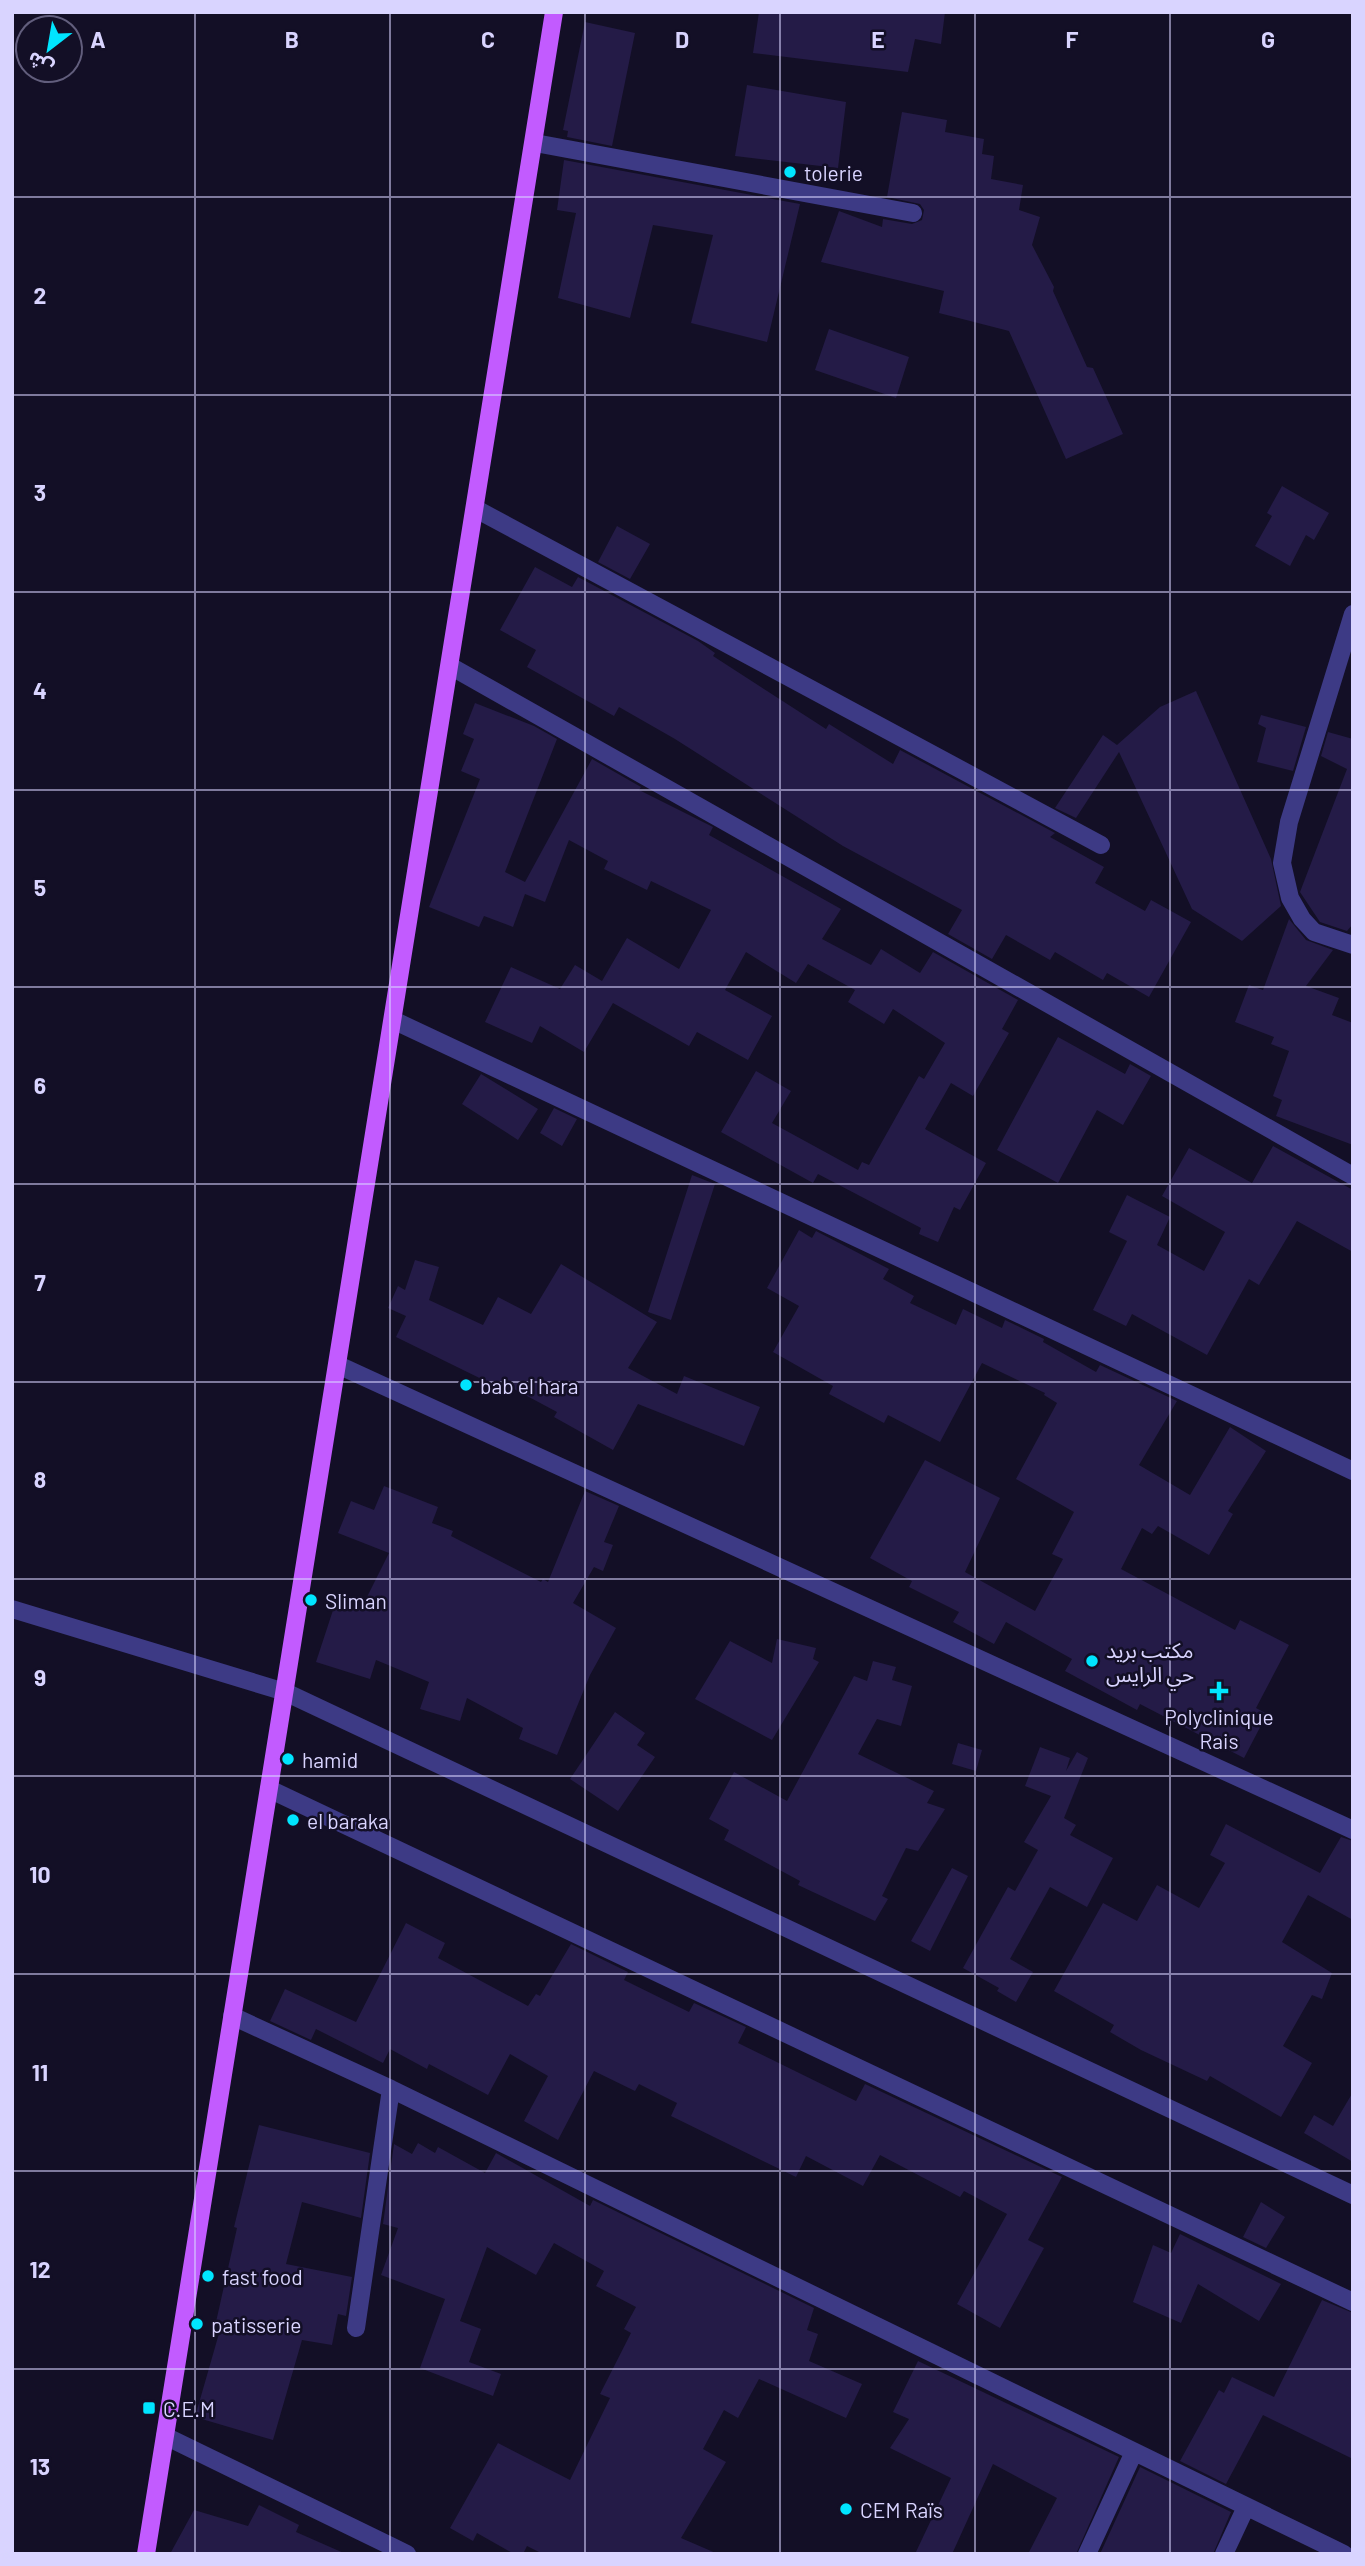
<svg xmlns="http://www.w3.org/2000/svg" width="1365" height="2566" viewBox="0 0 1365 2566" font-family="Barlow,'Noto Sans Arabic',sans-serif">
<style>
.building{fill:#241b47}
.lines{fill:none;stroke-linecap:round;stroke-linejoin:round}
.minor{stroke:#3d3a85;stroke-width:18}
.major{stroke:#c25bff;stroke-width:18}
.grid{fill:none;stroke:#d9d4ff;stroke-width:2;stroke-opacity:0.55}
.poi-dot{fill:#00e5ff;stroke:#130f26;stroke-width:2.5}
.labels{text-anchor:middle;dominant-baseline:central;stroke-width:5;stroke-linejoin:round;paint-order:stroke}
.poi-label{font-size:21px;fill:#d9d4ff;stroke:#130f26;text-anchor:start}
.grid-label{font-size:23px;text-anchor:middle;font-weight:bold;fill:#d9d4ff;stroke:#130f26;stroke-width:5;stroke-linejoin:round;paint-order:stroke}
</style>
<rect width="100%" height="100%" fill="#130f26"/>
<!-- building -->
<path class="building" d="M759 12H945L941 44 915 39 908 72 753 53Z
M585 22 635 33 612 146 567 137 568 131 563 130Z
M747 85 846 102 838 168 735 156Z
M902 112 947 120 945 132 984 139 982 154 994 156 991 179 1023 185 1019 210 1040 217 1032 245 1054 287 1053 291 1087 367 1093 368 1123 434 1066 459 1009 331 939 313 944 291 821 262 839 211 882 227 883 219 912 224 922 220 924 210 920 204 887 197Z
M564 160 800 204 767 342 691 323 713 235 653 225 630 318 558 298 576 213 557 210Z
M829 329 909 357 896 398 815 370Z
M1282 486 1329 513 1314 540 1306 535 1290 566 1255 546 1272 516 1267 513Z
M617 526 650 544 630 579 598 562Z
M535 567 572 587 578 577 698 641 715 653 713 656 826 729 829 724 893 764 900 750 1055 833 1050 837 1104 867 1095 883 1145 911 1151 900 1191 922 1149 997 1107 973 1103 980 1055 952 1050 960 1006 935 992 959 948 934 962 910 843 846 675 739 619 707 614 716 527 667 536 650 500 630Z
M1196 691 1271 859 1281 906 1242 941 1192 909 1119 752 1076 818 1055 808 1103 735 1117 745 1160 707Z
M475 703 534 726 557 739 505 872 525 882 592 759 641 787 639 790 713 827 709 835 841 909 822 939 871 965 881 949 920 973 933 952 1018 1000 1002 1029 1009 1033 973 1096 951 1083 925 1129 986 1163 960 1210 954 1207 938 1242 919 1234 921 1228 818 1174 813 1183 721 1132 756 1071 791 1091 772 1123 858 1170 862 1162 869 1165 919 1076 924 1079 945 1043 893 1009 884 1024 848 1002 855 990 808 964 796 983 746 952 725 990 772 1016 748 1060 697 1032 689 1046 613 1003 584 1052 540 1026 532 1043 485 1022 511 967 560 989 575 965 602 981 627 938 679 969 711 910 651 881 647 890 604 869 608 861 569 840 545 902 525 894 513 927 484 916 479 927 429 907 480 779 461 771 474 739 463 734Z
M1261 715 1306 727 1293 771 1257 762 1266 728 1258 724Z
M1328 732 1353 739V924L1347 931 1320 922 1300 892 1347 769 1321 756Z
M1289 919 1306 940 1333 950 1306 986 1339 998 1332 1015 1353 1023V1145L1276 1116 1282 1100 1273 1096 1289 1051 1271 1044 1274 1037 1235 1022 1249 985 1263 990Z
M1058 1037 1125 1074 1130 1064 1151 1076 1123 1125 1097 1110 1058 1183 997 1150Z
M481 1074 538 1109 518 1140 462 1104Z
M554 1108 577 1119 562 1146 540 1133Z
M1273 1146 1353 1190V1252L1297 1221 1259 1285 1249 1279 1207 1355 1132 1314 1126 1326 1093 1310 1127 1241 1109 1232 1127 1195 1170 1217 1157 1245 1204 1271 1225 1232 1162 1196 1189 1148 1252 1183Z
M692 1175 715 1184 671 1320 648 1312Z
M799 1230 812 1238 816 1231 889 1269 883 1279 914 1296 910 1303 956 1325 963 1309 1002 1328 1005 1320 1044 1339 1043 1342 1096 1372 1100 1365 1177 1401 1139 1465 1190 1495 1230 1427 1266 1451 1228 1511 1233 1514 1209 1555 1158 1526 1152 1534 1142 1528 1121 1569 1235 1630 1240 1620 1289 1645 1256 1708 1267 1714 1244 1758 1140 1704 1137 1710 1065 1671 1072 1659 1006 1622 994 1644 953 1622 959 1612 909 1587 912 1581 870 1558 925 1460 1000 1498 965 1572 1035 1611 1063 1559 1052 1554 1074 1512 1016 1479 1057 1403 1044 1395 1045 1393 982 1363 940 1442 888 1415 884 1423 829 1394 833 1386 773 1352 799 1306 767 1288Z
M415 1260 439 1267 429 1300 483 1325 498 1297 531 1314 561 1264 657 1322 628 1368 677 1394 684 1376 760 1407 744 1446 638 1404 613 1450 554 1417 557 1412 514 1389 512 1394 396 1337 406 1316 388 1308 398 1286 405 1290Z
M384 1486 438 1507 432 1523 453 1531 451 1536 541 1582 543 1579 548 1582 585 1491 619 1506 604 1542 613 1545 603 1571 594 1567 573 1603 616 1628 590 1675 557 1755 519 1739 523 1728 467 1698 460 1721 420 1709 429 1682 376 1660 370 1679 316 1662 336 1601 361 1609 389 1553 338 1533 351 1501 374 1510Z
M777 1639 816 1648 813 1659 819 1662 772 1740 695 1699 730 1641 772 1663Z
M873 1661 896 1667 892 1680 912 1686 901 1726 877 1719 858 1754 934 1791 927 1803 945 1809 918 1851 906 1848 882 1896 888 1899 875 1921 798 1885 800 1881 724 1840 729 1830 709 1819 734 1772 787 1801 854 1676 867 1681Z
M615 1712 645 1733 637 1745 655 1757 618 1811 570 1779Z
M958 1743 982 1750 976 1771 952 1764Z
M1040 1747 1070 1758 1066 1771 1077 1752 1088 1758 1064 1818 1076 1825 1070 1835 1113 1858 1087 1907 1050 1887 1010 1959 1033 1972 1016 2002 997 1991 999 1988 963 1968 1008 1887 1015 1891 1038 1850 1024 1842 1051 1796 1025 1786Z
M1226 1824 1320 1873 1341 1837 1353 1841V1920L1308 1895 1282 1942 1332 1973 1322 1999 1312 1995 1283 2046 1312 2063 1281 2117 1210 2076 1207 2081 1141 2050 1110 2032 1114 2025 1054 1991 1103 1903 1137 1921 1157 1885 1199 1908 1225 1863 1210 1855Z
M952 1868 968 1876 930 1951 911 1941Z
M406 1923 445 1943 438 1958 528 2006 536 1994 540 1996 571 1944 628 1972 624 1980 689 2012 694 2003 746 2027 738 2043 856 2101 865 2084 1062 2177 1028 2240 1044 2248 1000 2328 957 2304 1007 2214 964 2191 960 2197 880 2155 863 2186 806 2156 796 2177 671 2116 677 2103 639 2084 635 2091 594 2071 558 2140 524 2121 548 2076 510 2054 488 2095 429 2064 427 2069 390 2049 383 2063 316 2029 311 2040 270 2021 285 1989 356 2022Z
M1353 2092V2162L1304 2133 1314 2115 1333 2126Z
M259 2125 370 2153 361 2218 302 2202 286 2264 352 2277 346 2316 338 2314 332 2345 302 2340 273 2440 195 2417 222 2323 216 2322 237 2228 234 2227Z
M418 2143 435 2153 438 2147 485 2173 496 2153 590 2206 593 2200 814 2308 807 2330 818 2334 809 2361 862 2384 846 2418 759 2379 738 2418 724 2410 703 2449 726 2462 681 2538 718 2554H543L527 2546 523 2554H514L477 2533 473 2541 450 2528 498 2443 570 2480 610 2398 600 2394 631 2333 624 2329 636 2307 596 2286 604 2271 554 2243 536 2275 487 2247 460 2321 481 2329 469 2362 501 2374 493 2396 420 2368 445 2299 381 2275 398 2228 383 2224 394 2144 412 2154Z
M1261 2202 1285 2217 1266 2248 1243 2237Z
M1180 2234 1281 2284 1259 2321 1198 2284 1181 2323 1133 2302 1153 2245 1171 2253Z
M1322 2300 1353 2313V2459L1263 2415 1226 2484 1180 2461 1219 2390 1224 2393 1232 2377 1274 2397Z
M918 2361 1119 2457 1076 2554H1028L1057 2498 993 2464 952 2554H915L951 2478 890 2448 909 2419 893 2412Z
M1140 2467 1231 2512 1213 2554H1100Z
M259 2505 299 2525 296 2532 346 2554H170L194 2510 248 2526Z"/>
<g class="lines">
<!-- minor -->
<path class="minor" d="M535 143 913 213
M476 509 1101 845
M1353 614 1289 822 1282 863 1290 898 1302 919 1314 932 1353 945
M450 666 1353 1176
M393 1020 1353 1471
M338 1365 1353 1830
M12 1609 285 1692 1353 2195
M269 1789 1353 2302
M232 2016 391 2089 1344 2554
M356 2328 391 2089
M165 2436 407 2554
M1087 2554 1134 2452
M1224 2554 1246 2507"/>
<!-- major -->
<path class="major" d="M146 2554 554 12"/>
</g>
<!-- grid -->
<path class="grid" d="M195 12V2554M390 12V2554M585 12V2554M780 12V2554M975 12V2554M1170 12V2554M12 197H1353M12 395H1353M12 592H1353M12 790H1353M12 987H1353M12 1184H1353M12 1382H1353M12 1579H1353M12 1776H1353M12 1974H1353M12 2171H1353M12 2369H1353"/>
<!-- markers -->
<g class="poi-dot">
<circle cx="790" cy="172" r="7"/>
<circle cx="466" cy="1385" r="7"/>
<circle cx="311" cy="1600" r="7"/>
<circle cx="1092" cy="1661" r="7"/>
<path d="M1215.5 1680.5h7v7h7v7h-7v7h-7v-7h-7v-7h7z"/>
<circle cx="288" cy="1759" r="7"/>
<circle cx="293" cy="1820" r="7"/>
<circle cx="208" cy="2276" r="7"/>
<circle cx="197" cy="2324" r="7"/>
<rect x="142" y="2401" width="14" height="14" rx="3.5"/>
<circle cx="846" cy="2509" r="7"/>
</g>
<g class="labels">
<!-- poi labels -->
<g class="poi-label">
<text x="804" y="172">tolerie</text>
<text x="480" y="1385">bab el hara</text>
<text x="325" y="1600">Sliman</text>
<text x="1106" y="1649">مكتب بريد<tspan x="1106" dy="24">حي الرايس</tspan></text>
<text x="1219" y="1716" text-anchor="middle">Polyclinique<tspan x="1219" dy="24">Rais</tspan></text>
<text x="302" y="1759">hamid</text>
<text x="307" y="1820">el baraka</text>
<text x="222" y="2276">fast food</text>
<text x="211" y="2324">patisserie</text>
<text x="163" y="2408">C.E.M</text>
<text x="860" y="2509">CEM Raïs</text>
</g>
</g>
<g class="grid-label">
<text x="98" y="48">A</text>
<text x="292" y="48">B</text>
<text x="488" y="48">C</text>
<text x="682" y="48">D</text>
<text x="878" y="48">E</text>
<text x="1072" y="48">F</text>
<text x="1268" y="48">G</text>
<text x="40" y="304">2</text>
<text x="40" y="501">3</text>
<text x="40" y="699">4</text>
<text x="40" y="896">5</text>
<text x="40" y="1094">6</text>
<text x="40" y="1291">7</text>
<text x="40" y="1488">8</text>
<text x="40" y="1686">9</text>
<text x="40" y="1883">10</text>
<text x="40" y="2081">11</text>
<text x="40" y="2278">12</text>
<text x="40" y="2475">13</text>
</g>
<!-- border -->
<rect width="1365" height="2566" fill="none" stroke="#d9d4ff" stroke-width="28"/>
<!-- north arrow -->
<g transform="translate(49 49) rotate(211)"><circle r="33" fill="#130f26" stroke="#625e7d" stroke-width="2"/>
<path d="M0-5L12 26L0 18L-12 26Z" fill="#00e5ff"/>
<text y="-10" font-size="19" font-weight="bold" text-anchor="middle" fill="#d9d4ff">ش</text>
</g>
</svg>
